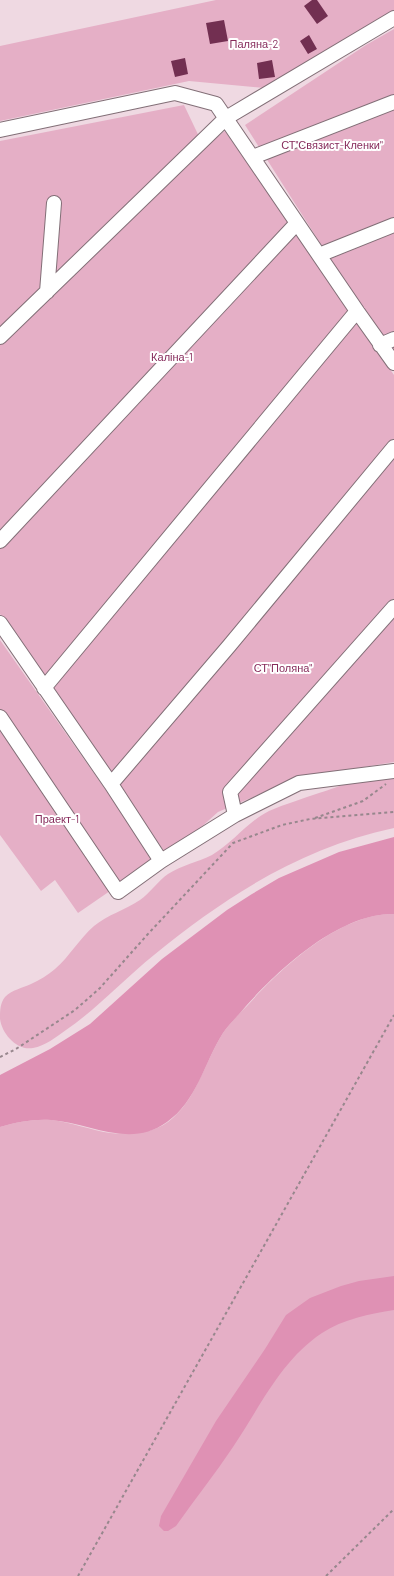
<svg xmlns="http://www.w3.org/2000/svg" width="394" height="1576" viewBox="0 0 394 1576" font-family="Barlow,sans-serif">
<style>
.green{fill:#e5afc6}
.water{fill:#df91b4}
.building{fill:#722f51}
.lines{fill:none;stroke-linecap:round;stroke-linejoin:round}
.minor-casing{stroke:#826f77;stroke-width:16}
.path{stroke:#97878d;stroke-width:2;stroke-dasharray:3 3;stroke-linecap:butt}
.minor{stroke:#fff;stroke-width:14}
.labels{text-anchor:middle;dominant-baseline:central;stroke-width:4;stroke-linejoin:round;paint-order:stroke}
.park-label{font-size:11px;fill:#862b5b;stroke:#fff}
</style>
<rect width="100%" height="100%" fill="#efd9e2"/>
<!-- green -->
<path class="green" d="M216 0H394V10L264 88 189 81 0 121V46Z
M394 29V355L380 337 245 125 366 45Z
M184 105 204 147 225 131 394 375V762L297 778 218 812 168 857 0 614V141Z
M0 640 155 860 78 913 55 880 41 891 0 835Z
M394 776V828C301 848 226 896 154 955 124 979 98 1008 66 1030 56 1037 45 1046 33 1048 17 1051 2 1034 0 1019 0 1011 0 1003 5 997 12 990 22 988 31 984 40 980 48 975 55 969 70 956 79 939 94 926 107 915 125 910 140 900 150 893 158 881 168 874 182 865 198 862 212 855 233 843 247 822 269 811 285 804 302 799 319 793 330 790 340 785 351 783 365 779 380 778 394 776Z
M394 914V1576H0V1127C17 1122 33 1119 51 1120 71 1122 90 1130 110 1133 117 1134 124 1133 131 1132 146 1132 155 1131 168 1122 197 1100 204 1063 223 1033 230 1023 239 1014 247 1006 281 968 340 913 394 914Z"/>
<!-- water -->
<path class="water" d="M394 837V914C340 913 280 968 246 1006 239 1015 229 1024 223 1033 204 1063 197 1101 167 1122 130 1149 90 1123 51 1120 33 1119 17 1122 0 1127V1075L50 1049 90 1024 162 959 227 910 252 894 279 878 339 852Z
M394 1276V1310C370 1314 343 1319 322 1333 281 1360 260 1407 233 1447 215 1474 195 1499 176 1526L168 1531H164L159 1526 161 1516 216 1421 265 1349 286 1315 310 1298 341 1286 359 1281Z"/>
<!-- building -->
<path class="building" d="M312 0H317L328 16 317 24 304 6Z
M224 20 228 41 210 44 206 23Z
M309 35 317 49 308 54 300 41Z
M185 58 188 74 175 77 171 61Z
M272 60 275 77 259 79 257 63Z"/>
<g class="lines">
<!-- minor casing -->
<g class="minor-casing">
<path id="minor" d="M0 130 175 93 216 104 357 311 394 363
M253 157 394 102
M319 255 394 225
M47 292 54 203
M0 337 226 118 394 18
M380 345 394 339
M0 541 297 223
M0 623 111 784 161 861
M44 688 357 311
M0 717 118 892 161 861 235 815 299 783 394 771
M111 784 229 646 394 447
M235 815 230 792 394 607"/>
</g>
<!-- path -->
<path class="path" d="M315 818 363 801 386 784
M0 1057 16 1049 75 1010 100 988 147 935 233 843 282 825 310 819 394 812
M78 1576 394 1015
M326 1576 394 1509"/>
<!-- minor -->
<use href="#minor" class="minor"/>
</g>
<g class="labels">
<!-- park labels -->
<g class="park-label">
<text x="254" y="43">Паляна-2</text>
<text x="332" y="144">СТ"Связист-Кленки"</text>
<text x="172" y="356">Каліна-1</text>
<text x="283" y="667">СТ"Поляна"</text>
<text x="57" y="818">Праект-1</text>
</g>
</g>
</svg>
